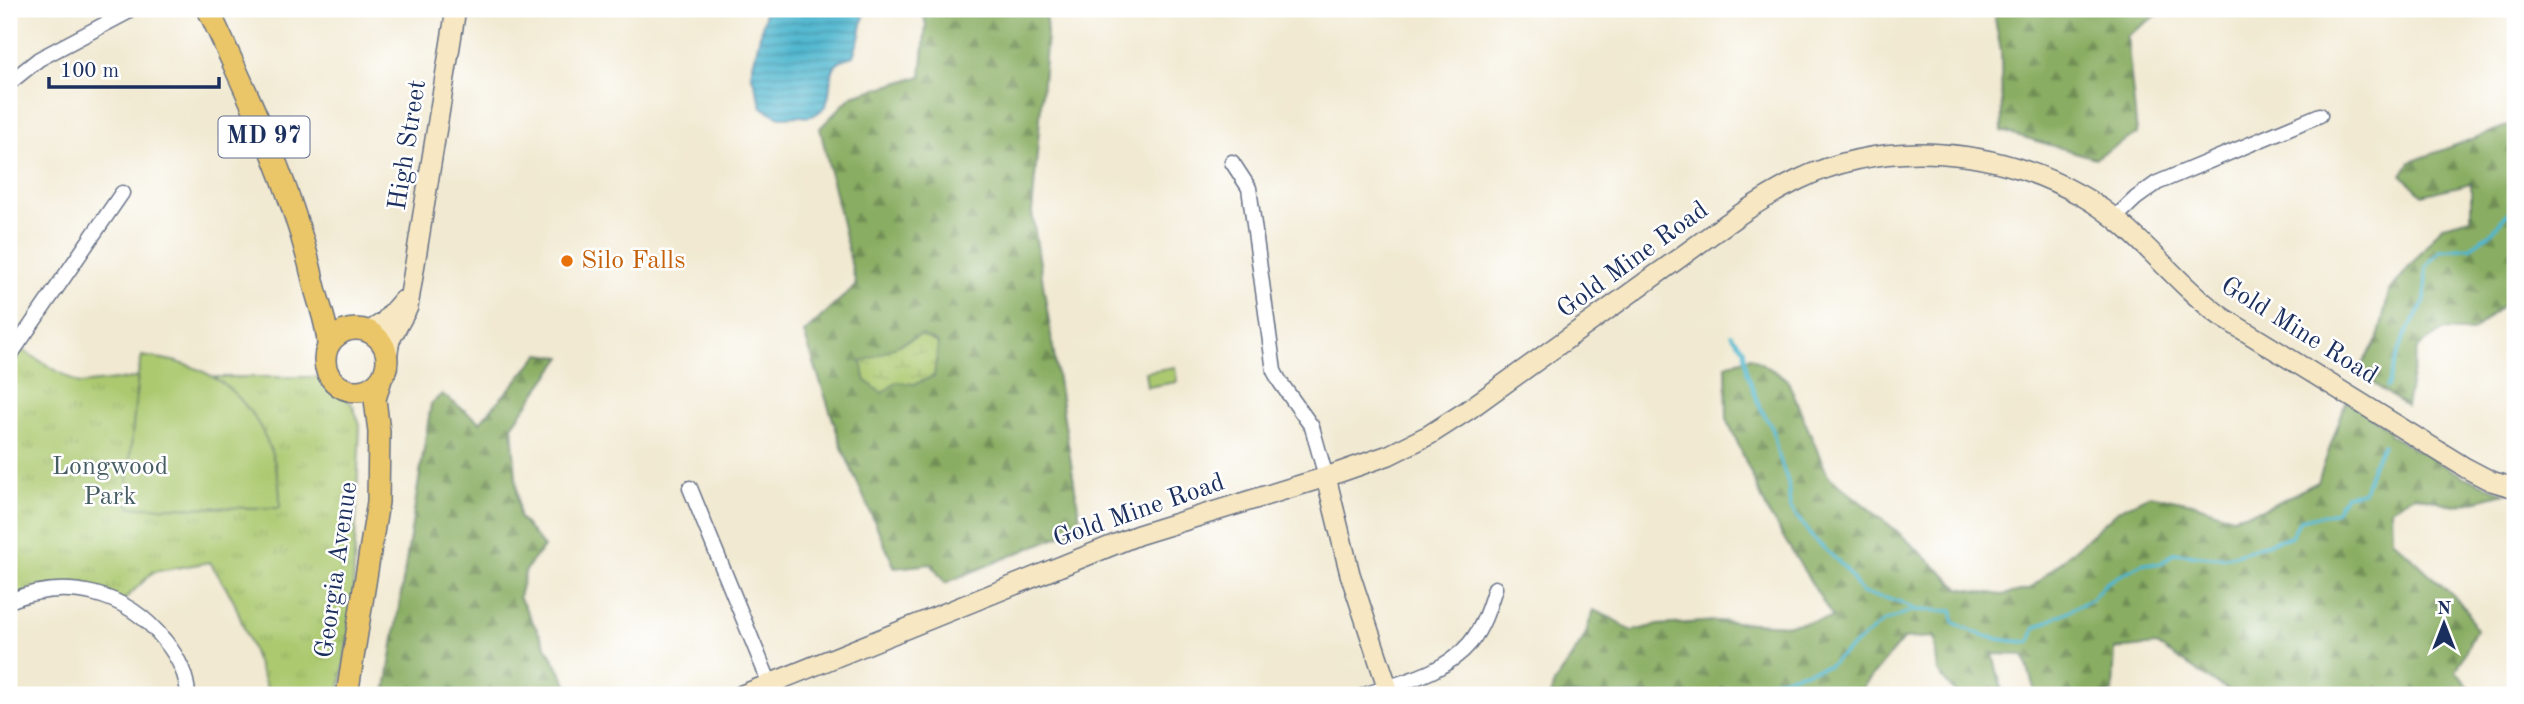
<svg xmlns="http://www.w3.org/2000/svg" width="2524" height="704" viewBox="0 0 2524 704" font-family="'Old Standard TT',serif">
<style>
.grass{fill:url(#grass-tufts);stroke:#647c67;stroke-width:2}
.forest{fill:url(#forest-firs);stroke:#526e60;stroke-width:2}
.wetland{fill:url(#wetland-marsh);stroke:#647c67;stroke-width:2}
.garden{fill:#acc970;stroke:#647c67;stroke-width:2}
.water{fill:url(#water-rules);stroke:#367396;stroke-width:2}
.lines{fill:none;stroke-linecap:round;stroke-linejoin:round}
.stream{stroke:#50b7cf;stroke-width:3.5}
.street-casing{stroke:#667086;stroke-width:17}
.secondary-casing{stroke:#667086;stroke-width:22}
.primary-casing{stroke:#667086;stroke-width:24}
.street{stroke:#fff;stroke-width:14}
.secondary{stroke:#f7e8c3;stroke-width:19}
.primary{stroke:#ebc669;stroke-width:21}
.food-dot{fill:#e8710a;stroke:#fff;stroke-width:2.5}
.labels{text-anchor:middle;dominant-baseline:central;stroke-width:5;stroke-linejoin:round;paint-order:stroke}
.shield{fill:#fff;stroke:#5f6d8e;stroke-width:2}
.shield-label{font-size:24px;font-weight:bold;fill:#1b2f5e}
.street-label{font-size:26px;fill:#1b2f5e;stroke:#fff}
.food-label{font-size:26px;fill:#c56008;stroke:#fff;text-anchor:start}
.park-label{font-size:26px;fill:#465d63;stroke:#fff}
</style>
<defs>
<pattern id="grass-tufts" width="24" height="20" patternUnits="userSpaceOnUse" patternTransform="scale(1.75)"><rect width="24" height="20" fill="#acc970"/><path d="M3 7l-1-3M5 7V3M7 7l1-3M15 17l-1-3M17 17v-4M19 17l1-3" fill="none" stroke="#93ad63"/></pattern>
<pattern id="forest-firs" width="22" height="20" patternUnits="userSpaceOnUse" patternTransform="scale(1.75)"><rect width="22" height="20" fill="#89ad62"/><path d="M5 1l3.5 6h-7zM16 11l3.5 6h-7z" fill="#6f8d54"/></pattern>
<pattern id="wetland-marsh" width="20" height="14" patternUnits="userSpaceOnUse" patternTransform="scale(1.75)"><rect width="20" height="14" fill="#acc970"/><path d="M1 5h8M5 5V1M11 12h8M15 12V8" fill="none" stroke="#93ad63"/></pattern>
<pattern id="water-rules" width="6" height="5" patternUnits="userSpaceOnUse" patternTransform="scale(1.75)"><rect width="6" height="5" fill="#50b7cf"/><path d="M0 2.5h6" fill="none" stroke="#4295ab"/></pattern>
</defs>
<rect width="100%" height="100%" fill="#fff"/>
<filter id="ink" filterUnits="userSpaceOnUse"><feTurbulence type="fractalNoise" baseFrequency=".0143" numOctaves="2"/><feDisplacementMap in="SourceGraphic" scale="14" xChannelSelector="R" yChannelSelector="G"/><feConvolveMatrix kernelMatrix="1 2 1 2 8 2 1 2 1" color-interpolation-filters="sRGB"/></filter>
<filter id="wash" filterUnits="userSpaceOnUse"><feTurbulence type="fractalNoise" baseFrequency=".00686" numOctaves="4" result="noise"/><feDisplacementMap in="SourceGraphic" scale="28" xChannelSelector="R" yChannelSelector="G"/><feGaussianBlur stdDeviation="1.57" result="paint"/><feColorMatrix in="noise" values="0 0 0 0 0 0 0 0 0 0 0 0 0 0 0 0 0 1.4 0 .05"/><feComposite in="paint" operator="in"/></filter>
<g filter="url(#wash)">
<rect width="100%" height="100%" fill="#f1e9d1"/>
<!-- grass -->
<path class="grass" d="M17 347 79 384 144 377H321L352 404 360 425 352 614 339 695 269 694 233 599 210 562 153 572 121 603 73 589 9 601V357Z"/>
<!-- forest -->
<path class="forest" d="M922 9H1045L1047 34 1032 213 1081 527 945 583 931 564 895 568 843 450 804 333 856 285 820 128 852 96 921 76 926 25Z
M1993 9H2166L2127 36 2137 134 2095 158 2002 131 2001 51Z
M2515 123V289L2507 301 2472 332 2444 330 2417 348 2406 406 2357 372 2378 339 2389 292 2443 225 2471 218V183L2422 195 2402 175 2410 162Z
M540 354 562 357 512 426 519 517 544 547 526 569 519 597 573 695H385L431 404 442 394 480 422Z
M1751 357 1787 379 1828 476 1898 532 1959 588 2002 595 2030 589 2120 509 2150 495 2192 503 2232 517 2264 509 2318 482 2346 401 2389 429 2390 435 2465 477 2505 493 2455 506 2415 495 2391 509 2392 539 2466 608 2476 630 2456 671 2475 695H2291L2271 690 2250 695H2239L2212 681 2157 645 2115 649 2113 691 2108 695H2036L2024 655 1993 654 2003 695H1957L1938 672 1934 637 1903 639 1862 688 1861 695H1550L1554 684 1585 636 1593 610 1611 618 1632 631 1658 625 1717 621 1788 625 1833 618 1768 512 1727 419 1726 365Z"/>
<!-- wetland -->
<path class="wetland" d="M921 335 938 343 934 376 915 384 897 382 882 393 866 381 861 362C882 355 900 343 921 335Z"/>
<!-- garden -->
<path class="garden" d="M142 356C154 358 168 359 180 363 244 380 282 445 280 508L131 507 126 500 138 374Z
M1175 367 1177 382 1147 387 1145 372Z"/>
<!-- water -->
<path class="water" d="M764 9H865L859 39 853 56C814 65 844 101 814 115 810 118 803 116 798 116 778 118 779 118 762 107L751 73 764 19Z"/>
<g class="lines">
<!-- stream -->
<path class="stream" d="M1731 334 1744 349 1747 372 1758 403 1773 430 1777 451 1788 482 1790 507 1811 536 1845 568 1862 593 1898 601 1915 609
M2387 387 2404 337 2425 300 2426 267 2440 250 2471 247 2490 234 2515 205
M1719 694 1828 666 1883 622 1913 610 1953 611V622C1981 637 1998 641 2030 642L2035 628 2092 599 2106 583 2143 563 2160 564 2174 553C2190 554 2210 559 2226 557 2249 553 2268 541 2291 537L2300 520 2336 512 2346 495 2364 492 2373 464 2383 445"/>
</g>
</g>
<g filter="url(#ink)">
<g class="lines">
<!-- street casing -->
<g class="street-casing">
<path id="street" d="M9 83 39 59 126 13
M1232 162 1249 188 1274 371 1280 382 1312 427 1326 477
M2115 218 2136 198 2157 183 2320 115
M9 357 122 193
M690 488 770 684
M9 601C66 577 127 592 165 641 178 657 187 675 188 695
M1364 695C1401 682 1444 674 1470 643 1483 627 1489 607 1495 588"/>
</g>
<!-- secondary casing -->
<g class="secondary-casing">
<path id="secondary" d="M368 332 384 322 402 301
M387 357 390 340 408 307 456 9
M1326 477 1350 574 1390 695
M742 695 1138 535 1326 477 1389 455 1429 435 1468 410C1531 365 1594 320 1657 274 1703 242 1747 205 1798 180 1888 137 1997 148 2082 196 2136 226 2172 281 2222 317L2466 468 2491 481 2515 488"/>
</g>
<!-- primary casing -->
<g class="primary-casing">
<path id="primary" d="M208 9C249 97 293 189 314 284 319 306 328 324 328 346
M325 360a31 31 0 1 1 62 0a31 31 0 1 1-62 0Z
M347 695 378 502 379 432 375 399 381 379"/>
</g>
<!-- street -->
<use href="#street" class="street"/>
<!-- secondary -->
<use href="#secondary" class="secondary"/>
<!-- primary -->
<use href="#primary" class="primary"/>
</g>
</g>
<!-- markers -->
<circle class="food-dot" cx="567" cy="261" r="7"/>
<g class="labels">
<!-- shield labels -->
<rect class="shield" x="218.5" y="116.5" width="91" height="41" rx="5"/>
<g class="shield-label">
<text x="264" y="137">MD 97</text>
</g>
<!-- street labels -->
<g class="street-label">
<text transform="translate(408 145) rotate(-81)">High Street</text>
<text transform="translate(1633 260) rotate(-36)">Gold Mine Road</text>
<text transform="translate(2299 331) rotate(32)">Gold Mine Road</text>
<text transform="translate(1139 511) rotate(-19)">Gold Mine Road</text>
<text transform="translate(337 570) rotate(-82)">Georgia Avenue</text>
</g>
<!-- food labels -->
<g class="food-label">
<text x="581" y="261">Silo Falls</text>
</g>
<!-- park labels -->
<g class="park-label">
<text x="110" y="467">Longwood<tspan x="110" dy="30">Park</tspan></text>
</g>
</g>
<!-- margin -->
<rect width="2524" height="704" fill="none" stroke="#fff" stroke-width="35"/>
<!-- north arrow -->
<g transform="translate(2444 624)" stroke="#ffffff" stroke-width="5" paint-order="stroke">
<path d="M0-5L12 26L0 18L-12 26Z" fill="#1b2f5e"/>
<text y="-10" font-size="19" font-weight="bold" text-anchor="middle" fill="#1b2f5e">N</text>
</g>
<!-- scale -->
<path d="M49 77v10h170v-10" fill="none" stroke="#1b2f5e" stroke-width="3.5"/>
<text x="60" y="77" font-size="21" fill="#1b2f5e" stroke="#ffffff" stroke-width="5" paint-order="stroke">100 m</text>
</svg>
